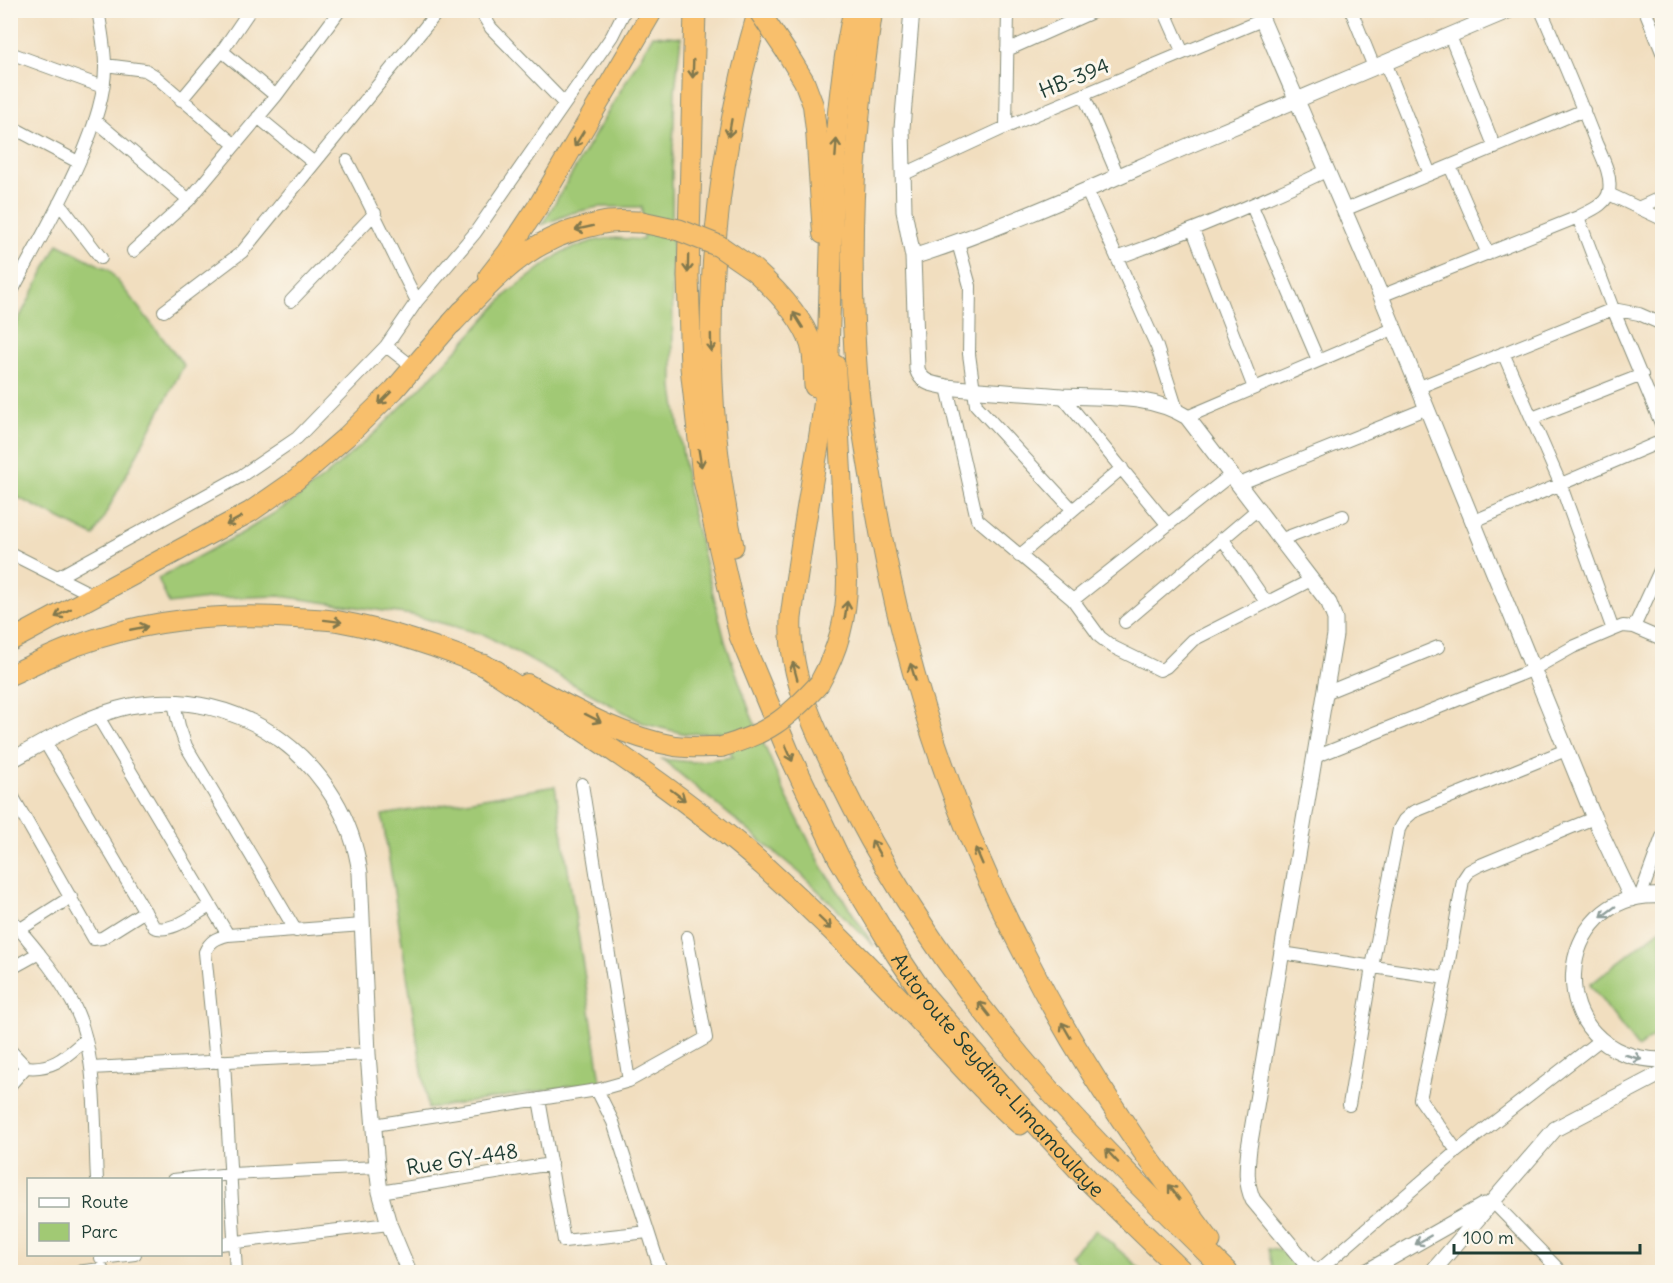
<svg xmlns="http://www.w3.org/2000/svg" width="1673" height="1283" viewBox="0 0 1673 1283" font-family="Delius,sans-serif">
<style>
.green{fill:#a1c974;stroke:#608354;stroke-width:1.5}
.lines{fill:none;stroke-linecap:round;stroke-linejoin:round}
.minor-casing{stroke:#888e7a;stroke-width:14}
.tertiary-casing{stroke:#888e7a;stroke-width:17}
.trunk-casing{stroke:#888e7a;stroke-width:22}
.motorway-casing{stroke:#888e7a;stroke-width:23}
.minor{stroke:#fff;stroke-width:12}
.tertiary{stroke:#fff;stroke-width:15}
.trunk{stroke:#f8bf6c;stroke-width:20}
.motorway{stroke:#f8bf6c;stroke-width:21}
.trunk-bridge-casing{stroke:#888e7a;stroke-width:22;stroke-linecap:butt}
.motorway-bridge-casing{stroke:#888e7a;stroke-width:23;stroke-linecap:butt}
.trunk-bridge{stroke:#f8bf6c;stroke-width:20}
.motorway-bridge{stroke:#f8bf6c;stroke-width:21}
.oneway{stroke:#81784d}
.oneway2{stroke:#8f9e9a}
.labels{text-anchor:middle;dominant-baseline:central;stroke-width:6;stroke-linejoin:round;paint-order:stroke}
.street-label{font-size:21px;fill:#1f3d34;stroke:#fbf7ec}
</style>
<rect width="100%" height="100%" fill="#fbf7ec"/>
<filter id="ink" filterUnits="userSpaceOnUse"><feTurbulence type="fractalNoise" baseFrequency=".0167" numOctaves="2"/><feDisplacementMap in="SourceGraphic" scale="12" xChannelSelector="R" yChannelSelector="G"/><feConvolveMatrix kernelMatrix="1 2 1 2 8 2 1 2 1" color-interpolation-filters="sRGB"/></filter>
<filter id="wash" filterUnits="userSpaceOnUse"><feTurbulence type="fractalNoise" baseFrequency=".008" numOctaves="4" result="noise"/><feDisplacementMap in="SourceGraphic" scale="24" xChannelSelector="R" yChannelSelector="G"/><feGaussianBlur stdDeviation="1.35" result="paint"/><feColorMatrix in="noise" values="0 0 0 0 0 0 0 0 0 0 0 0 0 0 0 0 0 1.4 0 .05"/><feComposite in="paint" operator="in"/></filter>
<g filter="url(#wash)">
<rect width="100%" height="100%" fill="#f1debf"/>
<!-- green -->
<path class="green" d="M653 35 681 37 675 91 672 176 673 388 690 503 725 641 751 715 789 802 823 868 874 946 801 874 662 759 692 762 733 757 719 732 686 734 645 724 485 635 412 615 280 596 216 598 169 604 158 578 242 533 289 504 323 478 376 432 445 363 508 293 562 252 593 241 612 238 643 240 642 207H598L572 213 542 225Z
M58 244 109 270 184 365 94 536 11 494V334Z
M555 786 601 1081 428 1109 382 815Z
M1662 928V1029L1638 1048 1590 985Z
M1096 1230 1144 1272H1086L1069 1256Z
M1268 1249 1282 1251 1303 1272H1273Z"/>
</g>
<g filter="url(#ink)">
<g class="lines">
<!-- minor casing -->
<g class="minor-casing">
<path id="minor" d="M480 10 491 28 564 103
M1164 10 1183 53
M1351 10 1374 67
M1645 10 1662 52
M1450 36 1495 148
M1007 50 1097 10
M222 51 276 96
M10 53 103 87
M1385 62 1430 174
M105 65 145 70 155 76 235 145
M1084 96 1118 176
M181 100 222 51 250 10
M258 117 314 163
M95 120 189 200 133 251
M10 126 78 162
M1006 127 1008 10
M347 161C372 207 393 255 417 301
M1450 166 1488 254
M902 175 1006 127 1262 20
M1087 191 1157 347 1177 410
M1609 194 1662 219
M189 200 276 96 340 10
M59 203 101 258
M1252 206 1318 360
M1638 208 1662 197
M1344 210 1584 110
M1578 217 1613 309 1662 426
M1193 230 1254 388
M958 243 970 286 969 354 976 405 1072 509
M1117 258C1189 232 1257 204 1326 171
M10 295C41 236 106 131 105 66 105 48 101 28 98 10
M1381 296 1578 217C1589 211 1607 205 1609 191 1612 175 1602 157 1596 143 1579 98 1560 54 1541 10
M291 301 375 213
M164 311 242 252 439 10
M386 346 413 367
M1503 353 1560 483 1613 630
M947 387 977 519 1073 600 1100 637 1113 647 1160 670 1166 667 1193 640 1311 580
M1417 388 1613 309 1639 314 1662 324
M1062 396 1167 524
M1187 417 1393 329
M1532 418 1642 375
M1239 484 1425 409
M1472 522 1662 441
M1222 538 1266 602
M1282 539 1343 516
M10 553 95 596
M1019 556 1122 468
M58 577 241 476 297 438 386 346 417 301 475 233 612 36 625 10
M1073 600 1232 474
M1125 622 1259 508
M1634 627 1662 566
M1325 693 1438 647
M174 703 179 726 186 746 296 931
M97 715 228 935
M45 742 154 927C171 934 195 914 210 906
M1315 757 1532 670 1573 647 1613 630 1623 626 1634 627 1662 639
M582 784 629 1081
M10 792 94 939 102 938 145 911
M1640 897 1662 837
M10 916C19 931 31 942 41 956 53 970 63 986 72 1002 98 1047 94 1128 97 1180
M19 930 71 897
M1282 953 1446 978
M10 969 39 953
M10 1050 26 1067C54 1070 66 1056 86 1039
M224 1061 236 1272
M216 1062 205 952C210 941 216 938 228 935L363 925
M91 1068 368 1054
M10 1085 26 1067
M597 1090 613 1122 661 1272
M539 1099 564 1241 648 1232
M1349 1105 1372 967 1399 829 1404 820 1413 812 1566 750
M374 1125 597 1090 629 1081 706 1038 687 937
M1457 1151 1420 1099 1446 978 1463 880 1469 871 1478 866 1594 818
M173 1180 231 1174 377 1167
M380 1192 551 1164
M1492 1201 1561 1272
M220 1244 389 1224
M101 1258 135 1254
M76 1272 102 1269
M1317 1272 1457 1151 1600 1040"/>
</g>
<!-- tertiary casing -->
<g class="tertiary-casing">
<path id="tertiary" d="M912 10 902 128 904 211 913 257 917 369C922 384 933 384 947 387 985 391 1023 393 1062 396 1104 398 1150 394 1187 417L1329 603 1335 619V635L1249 1148C1247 1167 1245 1182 1253 1200L1308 1266 1318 1272
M1258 10 1381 296 1594 818 1632 899
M913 257C1010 226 1102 183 1195 143 1300 98 1405 55 1510 10
M10 761C48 740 87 715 130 706 241 684 345 763 360 873L368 1054 377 1167 380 1192 389 1224 409 1272
M1662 896C1551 888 1537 1059 1662 1060
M1366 1272 1484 1205
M1432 1272 1555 1129 1662 1073"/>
</g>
<!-- trunk casing -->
<g class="trunk-casing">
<path id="trunk" d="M787 53 804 81 813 105 816 130 823 234
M489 276 507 253 540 203 653 10
M10 641 250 512 296 480 346 437 394 390 462 311
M10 675C34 664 57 652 81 644 149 619 225 613 296 618 310 619 324 619 337 621 393 631 445 649 497 671
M527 684C574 709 622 737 675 746 690 748 706 747 721 747
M819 684C838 650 847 618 847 580L835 365"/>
</g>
<!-- motorway casing -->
<g class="motorway-casing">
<g id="motorway">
<path id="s1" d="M695 10 688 276 691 367 703 476 740 636 788 751 839 858 897 955 923 994 1011 1096 1092 1184 1183 1272"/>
<path d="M854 10C828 131 833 254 827 376 825 409 819 442 813 475 805 523 797 570 791 618 788 674 814 728 838 777 891 886 961 989 1041 1081 1100 1148 1164 1210 1227 1272"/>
<path d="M872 10C853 132 847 257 857 379 860 417 867 453 873 490 900 653 950 813 1027 959 1061 1026 1100 1089 1143 1151 1165 1181 1188 1211 1210 1241"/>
<path d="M754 270C775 289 802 316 811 344 815 357 814 373 815 386"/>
<path d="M452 323C493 280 526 241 586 227 594 225 601 223 609 222 620 221 631 222 642 222"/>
<path d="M733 546C695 370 708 183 759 10"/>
<path d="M484 665C581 729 676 788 764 866 809 907 852 949 894 993 936 1037 974 1083 1020 1124"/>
</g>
</g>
<!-- minor -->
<use href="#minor" class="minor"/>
<!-- tertiary -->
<use href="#tertiary" class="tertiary"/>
<!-- trunk -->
<use href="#trunk" class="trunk"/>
<!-- motorway -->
<use href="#motorway" class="motorway"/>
<!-- trunk-bridge casing -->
<g class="trunk-bridge-casing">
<path id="trunk-bridge" d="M758 10 787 53
M721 747C767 734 787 719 819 684"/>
</g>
<!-- motorway-bridge casing -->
<g class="motorway-bridge-casing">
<path id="motorway-bridge" d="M642 222 679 230 719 246 754 270"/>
</g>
<!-- trunk-bridge -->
<use href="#trunk-bridge" class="trunk-bridge"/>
<!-- motorway-bridge -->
<use href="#motorway-bridge" class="motorway-bridge"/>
</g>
<!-- one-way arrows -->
<defs><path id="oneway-shaft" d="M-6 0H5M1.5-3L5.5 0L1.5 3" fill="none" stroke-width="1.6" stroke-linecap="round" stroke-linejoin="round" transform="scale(1.5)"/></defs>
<g class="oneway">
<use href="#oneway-shaft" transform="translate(693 69) rotate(92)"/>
<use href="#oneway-shaft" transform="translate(730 128) rotate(100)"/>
<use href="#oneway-shaft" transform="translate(579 139) rotate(121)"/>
<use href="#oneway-shaft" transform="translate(836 148) rotate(-86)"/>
<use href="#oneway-shaft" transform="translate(584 228) rotate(167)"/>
<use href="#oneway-shaft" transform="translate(688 264) rotate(91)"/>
<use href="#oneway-shaft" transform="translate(798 320) rotate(-122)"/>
<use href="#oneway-shaft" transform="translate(711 343) rotate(89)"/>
<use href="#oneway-shaft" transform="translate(385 398) rotate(135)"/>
<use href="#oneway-shaft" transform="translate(700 458) rotate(81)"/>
<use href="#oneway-shaft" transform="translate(234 521) rotate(151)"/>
<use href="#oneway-shaft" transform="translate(846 610) rotate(-82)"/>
<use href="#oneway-shaft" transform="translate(63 613) rotate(152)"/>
<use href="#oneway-shaft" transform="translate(333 621) rotate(7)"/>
<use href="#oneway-shaft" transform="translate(139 628) rotate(-11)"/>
<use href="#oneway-shaft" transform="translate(795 671) rotate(-105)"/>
<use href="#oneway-shaft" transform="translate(913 672) rotate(-107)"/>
<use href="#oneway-shaft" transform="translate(593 718) rotate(27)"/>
<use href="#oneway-shaft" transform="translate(789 753) rotate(67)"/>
<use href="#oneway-shaft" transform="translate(678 795) rotate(37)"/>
<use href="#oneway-shaft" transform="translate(876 848) rotate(-119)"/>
<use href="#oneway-shaft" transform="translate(979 856) rotate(-113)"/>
<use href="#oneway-shaft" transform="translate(825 923) rotate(44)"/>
<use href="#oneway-shaft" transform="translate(984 1009) rotate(-128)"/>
<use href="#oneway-shaft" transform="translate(1066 1030) rotate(-120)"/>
<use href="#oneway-shaft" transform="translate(1112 1156) rotate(-133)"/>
<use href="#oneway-shaft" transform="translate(1174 1192) rotate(-127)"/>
</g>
<g class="oneway2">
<use href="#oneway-shaft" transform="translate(1608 912) rotate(143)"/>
<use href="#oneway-shaft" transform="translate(1633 1057) rotate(16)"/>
<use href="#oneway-shaft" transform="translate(1423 1240) rotate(150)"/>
</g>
</g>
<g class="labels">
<!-- street labels -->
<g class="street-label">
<text transform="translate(1074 78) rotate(-22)">HB-394</text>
<text stroke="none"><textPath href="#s1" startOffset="1144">Autoroute Seydina-Limamoulaye</textPath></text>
<text transform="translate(462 1159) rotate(-9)">Rue GY-448</text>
</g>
</g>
<!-- margin -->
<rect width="1673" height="1283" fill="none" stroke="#fbf7ec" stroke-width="36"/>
<!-- legend -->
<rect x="27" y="1178" width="195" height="78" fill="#fbf7ec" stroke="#a3ada2" stroke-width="1.5"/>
<rect x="39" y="1198" width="30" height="9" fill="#ffffff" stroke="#a3ada2" stroke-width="1.5"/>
<text x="81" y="1208" font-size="18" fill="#1f3d34">Route</text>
<rect x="39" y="1223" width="30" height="18" fill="#a1c974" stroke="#a3ada2" stroke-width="1.5"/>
<text x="81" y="1238" font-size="18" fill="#1f3d34">Parc</text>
<!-- scale -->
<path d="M1454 1244v9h186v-9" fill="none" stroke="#1f3d34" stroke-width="3"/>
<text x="1463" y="1244" font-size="18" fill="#1f3d34" stroke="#fbf7ec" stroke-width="4.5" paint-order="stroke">100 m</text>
</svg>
